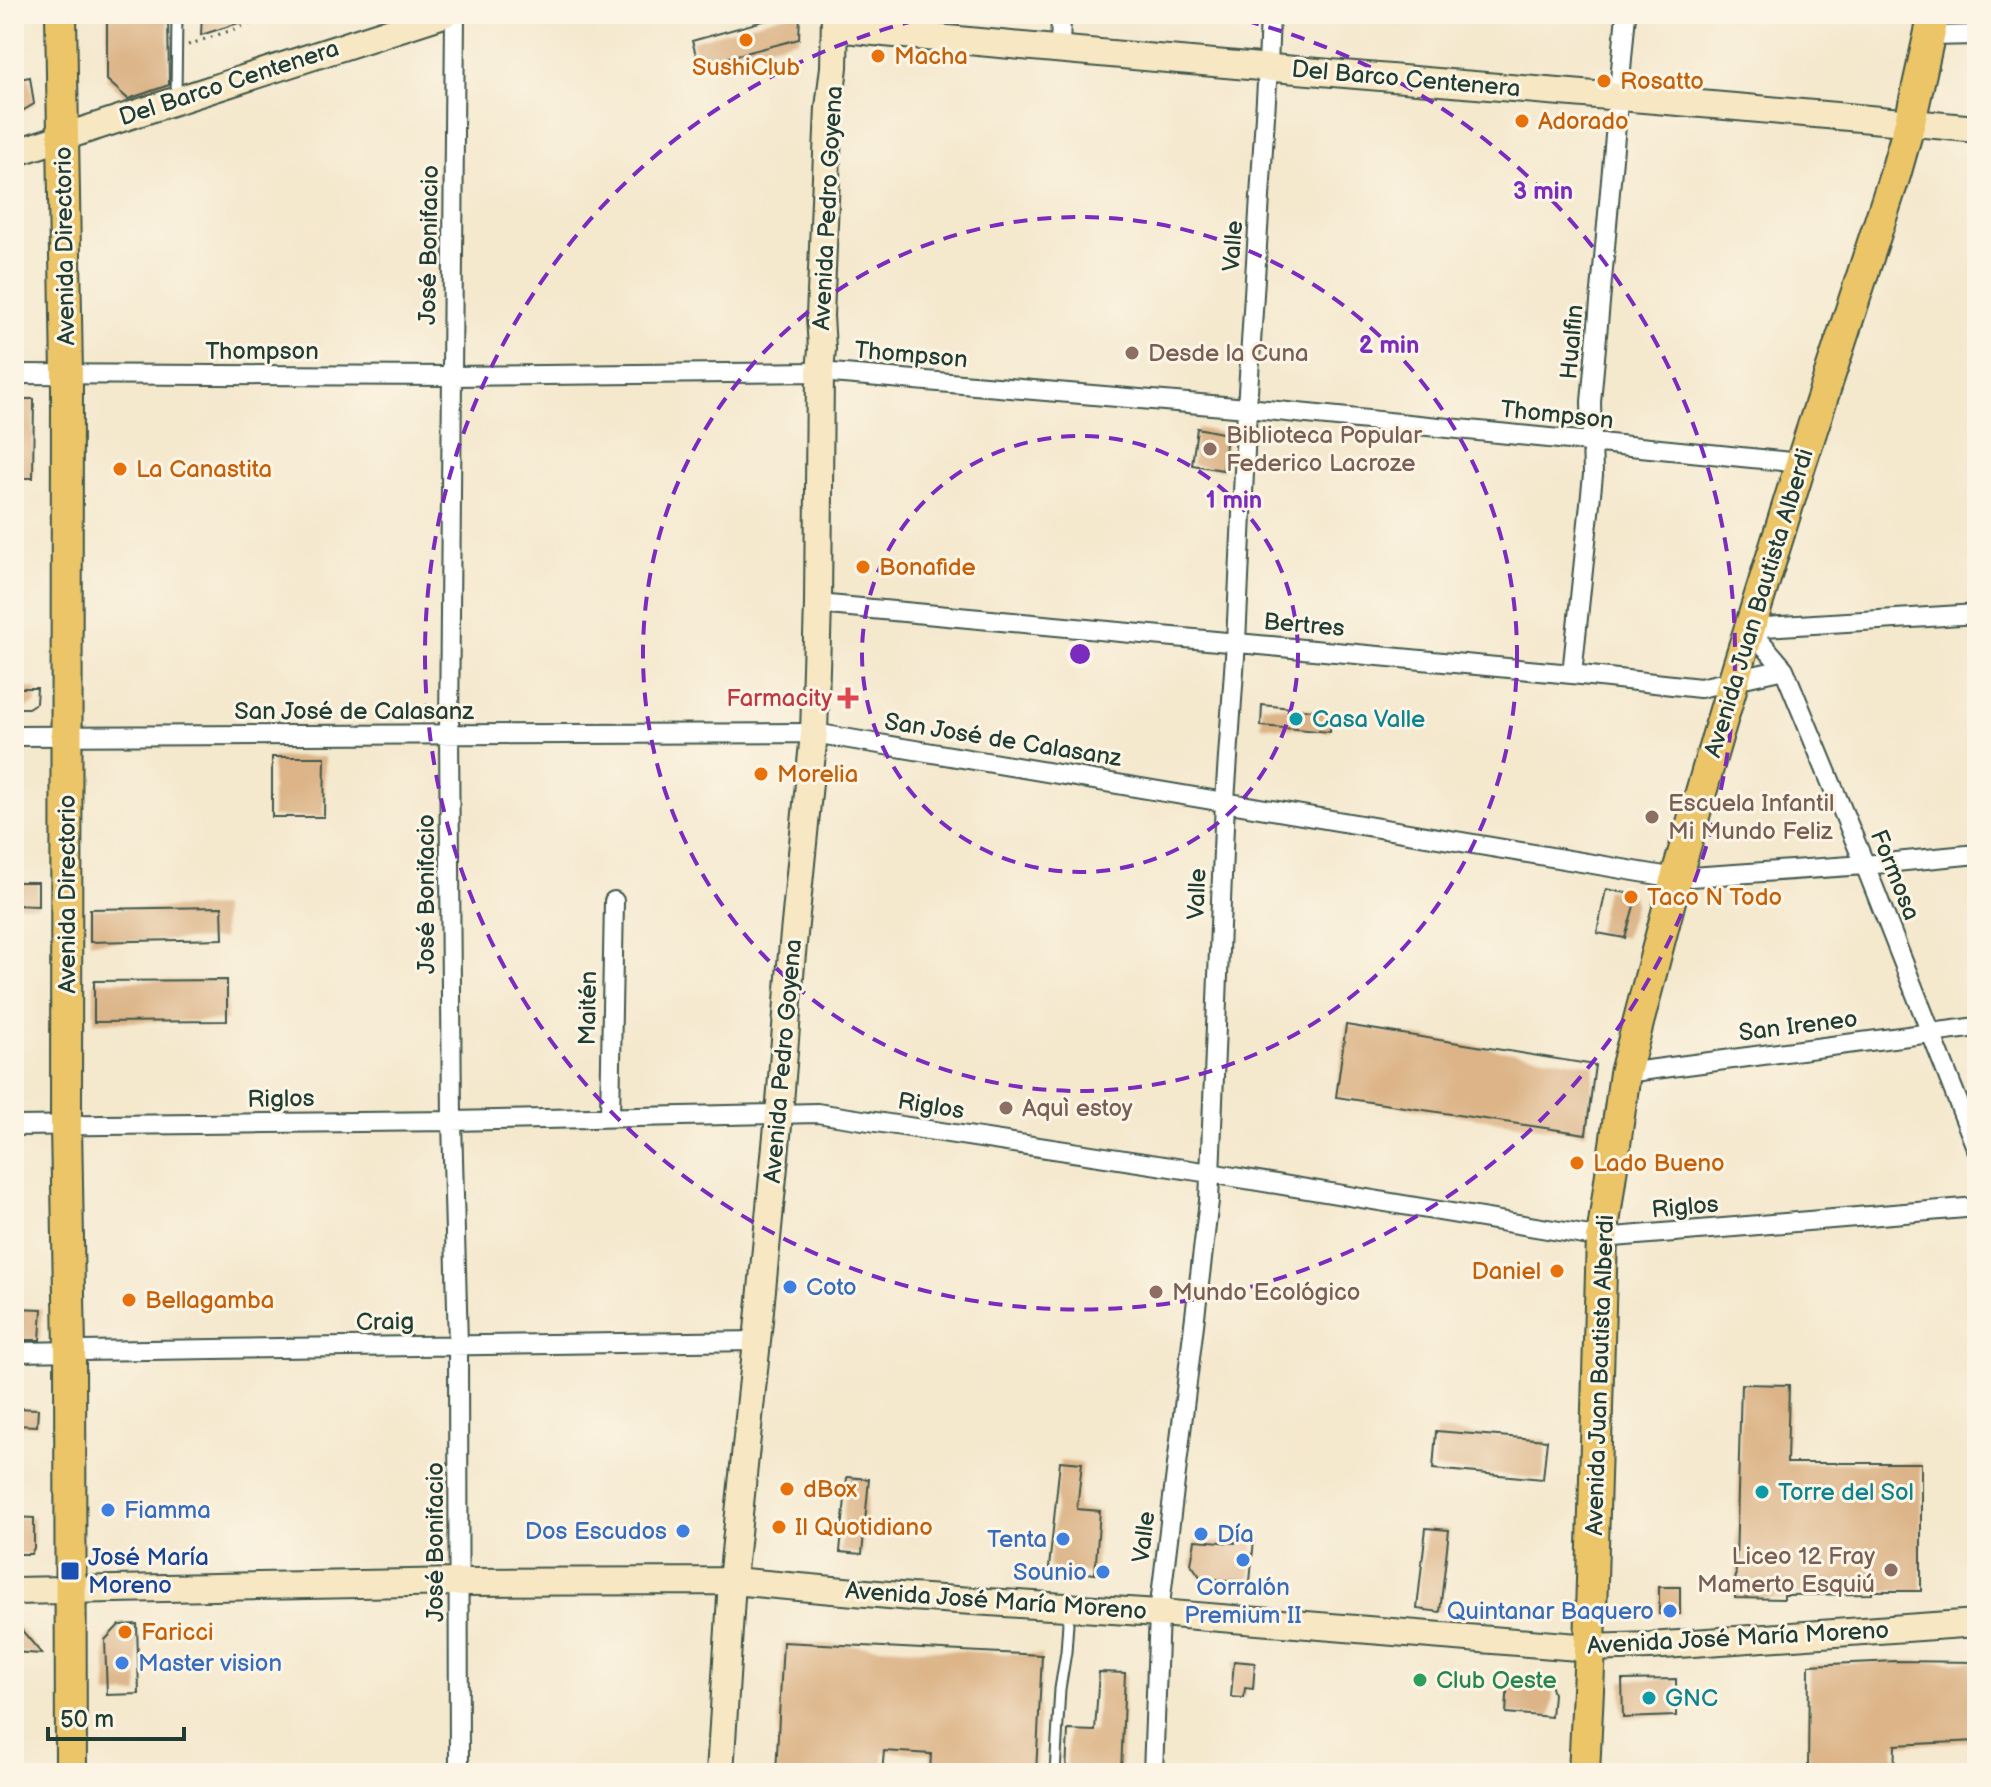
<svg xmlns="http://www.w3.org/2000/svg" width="1991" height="1787" viewBox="0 0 1991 1787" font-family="'Balsamiq Sans',sans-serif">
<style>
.building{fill:#dcb487}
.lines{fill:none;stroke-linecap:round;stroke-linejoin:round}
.lane-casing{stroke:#3f574b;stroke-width:13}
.street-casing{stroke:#3f574b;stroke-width:22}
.secondary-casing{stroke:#3f574b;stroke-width:30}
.primary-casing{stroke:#3f574b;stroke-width:34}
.path{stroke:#3f574b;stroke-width:3;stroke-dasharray:2 6;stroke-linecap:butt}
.lane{stroke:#fff;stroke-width:9}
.street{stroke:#fff;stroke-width:18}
.secondary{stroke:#f7e8c3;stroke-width:26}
.primary{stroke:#ecc569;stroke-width:30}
.ring{fill:none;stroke:#7b2cbf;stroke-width:4;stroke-dasharray:14 10}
.food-dot{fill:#e8710a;stroke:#fcf5e5;stroke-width:3}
.education-dot{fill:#8d6e63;stroke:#fcf5e5;stroke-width:3}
.health-dot{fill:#e0444e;stroke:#fcf5e5;stroke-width:3}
.culture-dot{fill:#0f9aa8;stroke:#fcf5e5;stroke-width:3}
.shop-dot{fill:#3f7fe0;stroke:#fcf5e5;stroke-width:3}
.transit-dot{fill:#1a4fb4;stroke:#fcf5e5;stroke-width:3}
.leisure-dot{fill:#2e9e5b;stroke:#fcf5e5;stroke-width:3}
.labels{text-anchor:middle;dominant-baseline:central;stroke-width:6;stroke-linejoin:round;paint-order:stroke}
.food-label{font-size:24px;fill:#c56008;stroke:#fcf5e5;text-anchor:start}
.street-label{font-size:24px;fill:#1f3d34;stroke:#fcf5e5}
.education-label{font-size:24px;fill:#785e54;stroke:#fcf5e5;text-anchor:start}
.health-label{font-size:24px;fill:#be3a42;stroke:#fcf5e5;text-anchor:end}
.culture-label{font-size:24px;fill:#0d838f;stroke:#fcf5e5;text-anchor:start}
.shop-label{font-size:24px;fill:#366cbe;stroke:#fcf5e5;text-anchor:start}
.transit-label{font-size:24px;fill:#164399;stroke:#fcf5e5;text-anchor:start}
.leisure-label{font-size:24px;fill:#27864d;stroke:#fcf5e5;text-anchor:start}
.centre{fill:#7b2cbf;stroke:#fcf5e5;stroke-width:4}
.ring-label{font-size:24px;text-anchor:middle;font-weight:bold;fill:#7b2cbf;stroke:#fcf5e5;stroke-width:6;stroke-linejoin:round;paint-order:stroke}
</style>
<rect width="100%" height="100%" fill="#fcf5e5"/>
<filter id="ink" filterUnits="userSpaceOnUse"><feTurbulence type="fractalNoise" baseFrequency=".0125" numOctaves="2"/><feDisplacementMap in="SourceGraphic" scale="16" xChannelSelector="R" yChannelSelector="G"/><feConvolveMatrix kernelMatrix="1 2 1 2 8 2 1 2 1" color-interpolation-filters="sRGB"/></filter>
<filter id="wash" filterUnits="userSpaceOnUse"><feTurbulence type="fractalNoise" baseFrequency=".006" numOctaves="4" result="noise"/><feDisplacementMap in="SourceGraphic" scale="32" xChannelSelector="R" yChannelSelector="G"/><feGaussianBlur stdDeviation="1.8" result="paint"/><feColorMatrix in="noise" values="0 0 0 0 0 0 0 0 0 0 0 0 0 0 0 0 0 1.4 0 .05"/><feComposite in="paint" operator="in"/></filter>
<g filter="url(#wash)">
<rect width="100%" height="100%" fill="#f4e8cd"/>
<g id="blocks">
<!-- building -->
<path class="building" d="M107 14H168L169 85 128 99 107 80Z
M202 14H257V17L201 35Z
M788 14H800L799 39 699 65 692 41Z
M30 77 34 104 22 111 14 95V80Z
M14 399H34L33 478H14Z
M1197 428 1227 434 1223 470 1192 465Z
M14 688H37L36 703 28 708H14Z
M1262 705 1331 712 1330 732 1261 726Z
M272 757H325L324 817H272Z
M14 882H38V906L14 905Z
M1606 889 1631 894 1635 902 1625 938 1597 933Z
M222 907 223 939 90 942V909Z
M227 980V1021L94 1022V981Z
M1346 1025 1595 1065 1586 1134 1336 1097Z
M14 1308 42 1309 40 1340H14Z
M1741 1384 1789 1385 1787 1463H1921V1591H1872V1594L1784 1595V1599L1735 1598Z
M14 1408 38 1409 37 1426 14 1425Z
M1436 1431 1547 1440 1543 1479 1433 1469Z
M1060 1461 1082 1463 1077 1509 1100 1511 1095 1574 1049 1568Z
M847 1477 869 1479 862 1554 840 1552Z
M14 1517 34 1518V1548L31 1554H14Z
M1426 1528 1449 1530 1440 1612 1417 1609Z
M1236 1537 1254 1539 1250 1582 1201 1578 1191 1564 1195 1540 1235 1543Z
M1659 1587H1680V1614H1659Z
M14 1621 42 1654 14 1652Z
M137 1624 139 1694 107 1695 105 1640 119 1625Z
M783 1642 1042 1655 1036 1773H930L931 1754 884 1751 882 1773H776Z
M1234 1661 1255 1663 1253 1689 1245 1688 1244 1698 1231 1697Z
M1896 1661 1977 1662V1741L1895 1745 1894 1773H1808L1809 1665Z
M1099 1672 1125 1673 1121 1773H1066L1068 1730 1095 1731Z
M1676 1679V1716L1623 1718 1622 1680Z
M1508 1681 1550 1684 1553 1694 1551 1717 1506 1713Z"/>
</g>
</g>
<g filter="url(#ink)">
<use href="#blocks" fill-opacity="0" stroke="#3f574b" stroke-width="2"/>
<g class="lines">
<!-- lane casing -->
<g class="lane-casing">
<path id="lane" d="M176 97 177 14
M1055 1773 1060 1689 1066 1652 1069 1608"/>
</g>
<!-- street casing -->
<g class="street-casing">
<path id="street" d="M455 14 449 734 452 1121 458 1344 459 1773
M1930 36 1977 35
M1060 51 1061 14
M14 374 452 376 820 372 1247 408 1801 463
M818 604 1572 674 1700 688 1784 669
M1749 628 1784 669 1865 865 1977 1150
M1749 628 1977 614
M1572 674 1593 475 1591 402 1626 14
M14 736 814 733 1676 878 1865 865 1977 854
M1625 1073 1977 1027
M610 1117 614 901
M14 1126 452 1121 817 1113 1210 1173 1602 1238 1977 1207
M14 1352 757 1341
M1153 1773 1159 1613 1209 1201 1225 801 1236 642 1247 408 1268 67 1270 14"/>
</g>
<!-- secondary casing -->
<g class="secondary-casing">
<path id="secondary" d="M835 28C1215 67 1597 92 1977 129
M14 153 444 14
M14 1591 460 1582 732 1581 911 1597 1159 1613 1590 1648 1650 1646 1977 1623
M720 1773 732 1581 757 1341 779 1115 791 964 814 733 818 604 820 372 822 349 820 316 829 108 834 67 835 14"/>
</g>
<!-- primary casing -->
<g class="primary-casing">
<path id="primary" d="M61 14 67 375 66 1126 70 1351 71 1773
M1584 1773 1590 1648 1602 1238 1625 1073 1676 878 1734 679 1801 463 1895 175 1910 122 1934 14"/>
</g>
<!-- path -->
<path class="path" d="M188 45 279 14"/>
<!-- lane -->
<use href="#lane" class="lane"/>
<!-- street -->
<use href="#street" class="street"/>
<!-- secondary -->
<use href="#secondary" class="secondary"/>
<!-- primary -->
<use href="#primary" class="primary"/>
</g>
</g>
<!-- distance rings -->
<g class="ring">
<circle cx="1080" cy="654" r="218"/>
<circle cx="1080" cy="654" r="437"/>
<path d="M1222 15A655 655 0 1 1 938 15"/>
</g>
<!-- markers -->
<g class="food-dot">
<circle cx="746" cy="40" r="8"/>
<circle cx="878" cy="56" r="8"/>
<circle cx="1604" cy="81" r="8"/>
<circle cx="1522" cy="121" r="8"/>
<circle cx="120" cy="469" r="8"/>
<circle cx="863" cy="567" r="8"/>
<circle cx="761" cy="774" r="8"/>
<circle cx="1631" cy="897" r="8"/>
<circle cx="1577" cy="1163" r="8"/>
<circle cx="1557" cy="1271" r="8"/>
<circle cx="129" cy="1300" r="8"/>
<circle cx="787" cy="1489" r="8"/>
<circle cx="779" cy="1527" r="8"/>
<circle cx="125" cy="1632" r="8"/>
</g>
<g class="education-dot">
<circle cx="1132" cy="353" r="8"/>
<circle cx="1210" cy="449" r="8"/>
<circle cx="1652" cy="817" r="8"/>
<circle cx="1006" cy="1108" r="8"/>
<circle cx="1156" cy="1292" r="8"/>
<circle cx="1891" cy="1570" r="8"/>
</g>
<path class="health-dot" d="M844 686h8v8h8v8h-8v8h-8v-8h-8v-8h8z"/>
<g class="culture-dot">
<circle cx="1296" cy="719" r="8"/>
<circle cx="1762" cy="1492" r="8"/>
<circle cx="1649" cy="1698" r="8"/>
</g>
<g class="shop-dot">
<circle cx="790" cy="1287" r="8"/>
<circle cx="108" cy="1510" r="8"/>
<circle cx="683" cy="1531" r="8"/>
<circle cx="1201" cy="1534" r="8"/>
<circle cx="1063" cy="1539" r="8"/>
<circle cx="1243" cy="1560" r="8"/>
<circle cx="1103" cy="1572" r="8"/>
<circle cx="1670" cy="1611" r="8"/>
<circle cx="122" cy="1663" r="8"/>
</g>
<rect class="transit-dot" x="60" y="1561" width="20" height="20" rx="4"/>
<circle class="leisure-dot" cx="1420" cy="1680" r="8"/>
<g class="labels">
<!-- food labels -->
<g class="food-label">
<text x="894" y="56">Macha</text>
<text x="746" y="67" text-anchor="middle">SushiClub</text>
<text x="1620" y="81">Rosatto</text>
<text x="1538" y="121">Adorado</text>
<text x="136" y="469">La Canastita</text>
<text x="879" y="567">Bonafide</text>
<text x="777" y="774">Morelia</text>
<text x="1647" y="897">Taco N Todo</text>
<text x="1593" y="1163">Lado Bueno</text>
<text x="1541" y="1271" text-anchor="end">Daniel</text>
<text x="145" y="1300">Bellagamba</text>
<text x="803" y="1489">dBox</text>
<text x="795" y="1527">Il Quotidiano</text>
<text x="141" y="1632">Faricci</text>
</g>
<!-- street labels -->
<g class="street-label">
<text transform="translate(1406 79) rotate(5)">Del Barco Centenera</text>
<text transform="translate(229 83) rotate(-18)">Del Barco Centenera</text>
<text transform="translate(828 208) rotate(-87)">Avenida Pedro Goyena</text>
<text transform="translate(429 245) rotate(-89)">José Bonifacio</text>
<text transform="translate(65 246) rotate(-91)">Avenida Directorio</text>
<text transform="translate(1233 246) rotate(-86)">Valle</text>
<text transform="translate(1572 342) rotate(-85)">Hualfin</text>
<text x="262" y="351">Thompson</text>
<text transform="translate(911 355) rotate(5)">Thompson</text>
<text transform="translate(1557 415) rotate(6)">Thompson</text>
<text transform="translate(1759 603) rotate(-73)">Avenida Juan Bautista Alberdi</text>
<text transform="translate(1304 625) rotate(5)">Bertres</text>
<text x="354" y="711">San José de Calasanz</text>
<text transform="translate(1003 740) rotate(9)">San José de Calasanz</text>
<text transform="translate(1895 875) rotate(68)">Formosa</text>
<text transform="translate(67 894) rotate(-90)">Avenida Directorio</text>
<text transform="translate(426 894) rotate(-90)">José Bonifacio</text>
<text transform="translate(1197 894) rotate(-88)">Valle</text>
<text transform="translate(588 1008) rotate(-89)">Maitén</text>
<text transform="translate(1798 1026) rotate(-7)">San Ireneo</text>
<text transform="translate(783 1061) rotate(-85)">Avenida Pedro Goyena</text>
<text transform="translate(281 1099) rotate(-1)">Riglos</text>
<text transform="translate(931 1106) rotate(9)">Riglos</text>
<text transform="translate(1685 1207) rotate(-5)">Riglos</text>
<text transform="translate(385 1322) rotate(-1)">Craig</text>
<text transform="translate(1600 1375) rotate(-88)">Avenida Juan Bautista Alberdi</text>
<text transform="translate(1144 1537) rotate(-83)">Valle</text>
<text transform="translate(435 1542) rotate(-90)">José Bonifacio</text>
<text transform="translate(996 1601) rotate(4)">Avenida José María Moreno</text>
<text transform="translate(1738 1638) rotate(-3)">Avenida José María Moreno</text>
</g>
<!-- education labels -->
<g class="education-label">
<text x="1148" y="353">Desde la Cuna</text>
<text x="1226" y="435">Biblioteca Popular<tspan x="1226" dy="28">Federico Lacroze</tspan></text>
<text x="1668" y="803">Escuela Infantil<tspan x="1668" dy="28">Mi Mundo Feliz</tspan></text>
<text x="1022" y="1108">Aquì estoy</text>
<text x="1172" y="1292">Mundo Ecológico</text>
<text x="1875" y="1556" text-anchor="end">Liceo 12 Fray<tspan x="1875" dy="28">Mamerto Esquiú</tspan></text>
</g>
<!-- health labels -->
<g class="health-label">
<text x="832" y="698">Farmacity</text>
</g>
<!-- culture labels -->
<g class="culture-label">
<text x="1312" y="719">Casa Valle</text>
<text x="1778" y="1492">Torre del Sol</text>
<text x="1665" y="1698">GNC</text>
</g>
<!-- shop labels -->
<g class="shop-label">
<text x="806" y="1287">Coto</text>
<text x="124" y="1510">Fiamma</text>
<text x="667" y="1531" text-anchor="end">Dos Escudos</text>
<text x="1217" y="1534">Día</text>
<text x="1047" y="1539" text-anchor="end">Tenta</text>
<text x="1087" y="1572" text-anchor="end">Sounio</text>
<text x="1243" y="1587" text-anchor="middle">Corralón<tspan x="1243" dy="28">Premium II</tspan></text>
<text x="1654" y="1611" text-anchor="end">Quintanar Baquero</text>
<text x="138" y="1663">Master vision</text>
</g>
<!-- transit labels -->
<g class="transit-label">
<text x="88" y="1557">José María<tspan x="88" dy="28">Moreno</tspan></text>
</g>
<!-- leisure labels -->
<g class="leisure-label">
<text x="1436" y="1680">Club Oeste</text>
</g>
</g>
<circle cx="1080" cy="654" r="12" class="centre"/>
<g class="ring-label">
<text x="1543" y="199">3 min</text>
<text x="1389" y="353">2 min</text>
<text x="1234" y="508">1 min</text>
</g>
<!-- margin -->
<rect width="1991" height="1787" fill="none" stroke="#fcf5e5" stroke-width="48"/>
<!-- scale -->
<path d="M48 1727v12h136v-12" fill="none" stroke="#1f3d34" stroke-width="4"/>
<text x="60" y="1727" font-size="24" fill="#1f3d34" stroke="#fcf5e5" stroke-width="6" paint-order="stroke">50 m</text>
</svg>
